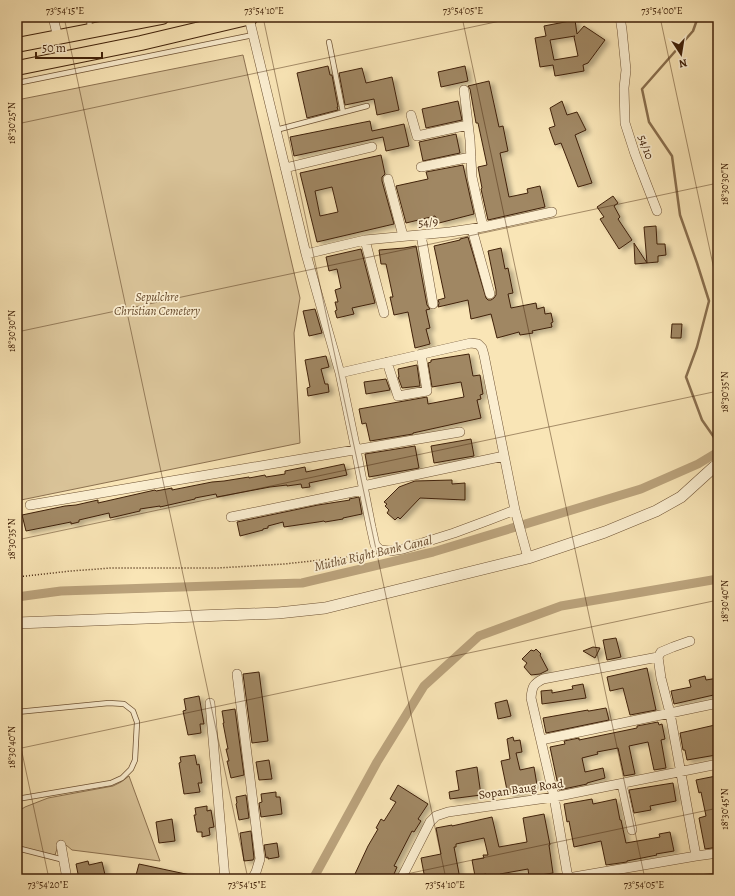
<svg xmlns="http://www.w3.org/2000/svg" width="735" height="896" viewBox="0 0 735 896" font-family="Alegreya,serif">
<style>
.green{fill:#dac499;stroke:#8d7251}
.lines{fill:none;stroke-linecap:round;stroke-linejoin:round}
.stream{stroke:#896e4d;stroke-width:2.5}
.canal{stroke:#baa27b;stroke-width:9}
.building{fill:#a08763;stroke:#402109;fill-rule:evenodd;filter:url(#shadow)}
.service-casing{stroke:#6e5234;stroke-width:6}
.minor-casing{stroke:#6e5234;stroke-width:10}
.tertiary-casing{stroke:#6e5234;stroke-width:12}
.trunk-casing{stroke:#402109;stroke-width:16}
.path{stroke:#402109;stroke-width:1.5;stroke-dasharray:1 2;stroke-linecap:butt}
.service{stroke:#fbeed0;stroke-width:4.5}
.minor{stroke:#fbeed0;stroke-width:9}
.tertiary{stroke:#fbeed0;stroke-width:11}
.trunk{stroke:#f9e5b6;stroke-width:14}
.ticks{fill:none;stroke:#402109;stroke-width:1;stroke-opacity:0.45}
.labels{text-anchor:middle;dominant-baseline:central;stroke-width:3.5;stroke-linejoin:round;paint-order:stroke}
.street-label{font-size:12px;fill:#402109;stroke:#fbeed0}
.park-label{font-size:12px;font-style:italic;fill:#664a2d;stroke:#fbeed0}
.water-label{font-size:13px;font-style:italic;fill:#6b4e31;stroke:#fbeed0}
.neatline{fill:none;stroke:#402109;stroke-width:1.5}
.ticks-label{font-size:10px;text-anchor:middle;fill:#402109}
</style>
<defs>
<filter id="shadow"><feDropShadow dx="4.5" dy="2.5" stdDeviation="2" flood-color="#0004"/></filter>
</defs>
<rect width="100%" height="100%" fill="#f9e5b6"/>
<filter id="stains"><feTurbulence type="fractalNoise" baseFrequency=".005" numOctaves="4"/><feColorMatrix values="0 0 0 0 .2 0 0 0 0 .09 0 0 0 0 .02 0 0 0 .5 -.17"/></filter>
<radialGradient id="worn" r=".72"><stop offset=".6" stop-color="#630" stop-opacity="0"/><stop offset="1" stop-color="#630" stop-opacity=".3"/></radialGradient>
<!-- green -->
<path class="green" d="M243 55 300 298 294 333 300 443 21 500 17 497V100Z
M129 776 160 861 72 850 60 840 55 855 17 849V812L25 807 48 798 113 786 121 782Z
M718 873V879H661Z"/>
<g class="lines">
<!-- stream -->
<path class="stream" d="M698 17 693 31 642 89 649 122 672 156 680 215 697 263 709 301 697 347 686 377 702 420 718 443"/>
<!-- canal -->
<path class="canal" d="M17 597 61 591 302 583 433 552 641 489 698 464 718 452
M313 879 377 762 424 686 479 636 561 606 718 579"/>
</g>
<!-- building -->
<path class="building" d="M575 20 577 34 584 26 605 40 588 63 583 65 584 71 555 76 553 65 540 67 535 38 546 36 544 26ZM575 36 574 37 578 56 554 60 550 40Z
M328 66 330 75H332L338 107H337L338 110 307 118 297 73Z
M465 66 468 81 441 87 438 72Z
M362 68 366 83 392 77 399 110 377 115 374 99 345 105 339 73Z
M489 81 499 127 503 126 508 151 500 153 509 197 528 193 527 189 540 186 545 207 488 220 481 189 482 188 478 167 487 165 478 123H476L470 89 468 86Z
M458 101 462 120 426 128 422 109Z
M562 101 567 115 577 112 586 130 575 135 592 183 578 187 561 143 555 145 549 128 555 126 550 108Z
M370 121 372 131 404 124 409 146 386 151 383 137 294 156 290 137Z
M456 134 460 153 423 161 419 142Z
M381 155 385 174 382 177V181L394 224 317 242 300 173ZM332 187 338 212 320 216 315 191Z
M463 165 474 214 439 223 437 218H436L435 216 406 223 396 186 428 179 426 172Z
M613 196 618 203 614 206 620 217 618 219 632 240 619 249 600 219 604 217 597 207Z
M656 226 657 244H665L666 255 658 256V262L635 264 634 243 647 263 644 227Z
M468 237 486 298 488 300H491L494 298 496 295V290L488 251 501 248 505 269 508 268 513 293 508 294 511 308 536 303 537 309 544 307 545 314 551 313 553 322 551 323 552 327 532 331 533 333 520 335 519 332 497 338 491 314 471 319 468 300 438 307 439 303 438 300 445 298 434 246 460 240V239Z
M416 246 427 305 430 309 426 310 430 328 426 329 430 344 415 348 408 312 394 315 390 297H393L386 264H381L379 250 404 248Z
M361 249 375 303 352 308 354 314 337 318 335 311 337 310 335 302H338L335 290 341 288 337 269 329 271 326 257Z
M315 309 322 333 309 336 303 311Z
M672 324H682L681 338H671Z
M469 354 473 376 480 375 483 394 480 395 481 399 477 400 481 418 413 433V434L370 441 366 423 362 424 359 409 427 397 428 404 464 397 461 382 432 387 428 363 431 362V360Z
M326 356 329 367 321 369 325 384H328L329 392 308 396 307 388 310 387 305 360Z
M417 365 420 386 402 388 398 377H399L398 369Z
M386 379 390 390 366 394 364 382Z
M471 439 474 456 434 463 431 446Z
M415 446 419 468 369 477 365 454Z
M344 464 347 475 309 483 310 487 302 488 301 484 287 486V485L270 487 217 497 216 494 195 498V499L160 507V506L140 509V511L110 518 109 513 79 520V522L71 524V522L26 531 22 515 65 506 76 505 98 500V503L155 490 156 491 172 488V490L212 482 224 481 249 477V478L265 475 266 477 285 474V471L305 467 306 472Z
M452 480V484L465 483V500L420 498 400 519 398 517 395 520 387 513 389 510 385 506 387 504 384 502 399 487 415 481Z
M359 497 362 514 343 518V519L325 522 324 521 318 522 284 527 283 522 268 526V528L263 529V530L240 536 237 522 318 505 350 500 349 499Z
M616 638 621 657 607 660 603 640Z
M593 647 600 648 595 658 583 651Z
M536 649 541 654 540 655 548 670 540 674 531 675 524 667 527 663 522 659 531 650 534 651Z
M647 668 656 710 630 715 623 688 610 691 607 677Z
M259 672 268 741 252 743 243 674Z
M705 676 706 680 718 678V694L674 704 671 691 691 687 689 680Z
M583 684 586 698 542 704 541 691 552 690V693L573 689 572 686Z
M199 696 204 724H200L201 733 188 735 183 711 186 710 184 699Z
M507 700 511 716 498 719 495 703Z
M606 708 609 720 546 733 543 718 588 710V711H589Z
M235 709 244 775 231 778 227 761H229L226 749H228L223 723H224L222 711Z
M658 722 659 725 662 724 665 739 661 740 666 768 654 770 648 742 629 746 635 774 624 776 618 748 597 752 598 754 582 758 585 772 603 768 605 778 587 783V784L559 790 550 747 565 744 564 741 579 738V740L637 728V726Z
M715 725 718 739V742L714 743 716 755 687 760 685 750H683L680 733Z
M513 737 514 741 520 740 522 752 516 753 520 770 534 767 537 785 523 788 524 792 508 795 501 761 510 759 507 739Z
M195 755 197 765 199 764 202 783H198L200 792 184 794 179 763 181 762 180 757Z
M269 760 272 779 259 780 256 762Z
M477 767 481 795 450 799 449 792 459 790 456 771Z
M716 776 718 785V847L705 849 699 818 706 816 701 792 699 793 696 780Z
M673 783 676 801 650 806 651 810 634 813 629 790Z
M398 785 428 804 418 819 421 821 414 832 412 831 394 866 397 867 392 879H365L355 874 368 846 378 829 376 828 381 819 384 821 396 802 390 799Z
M276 792V797H280L282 814 261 817 259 803 262 802 261 794Z
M246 795 249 818 239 820 236 804 237 803 236 797Z
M592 799 593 804 616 799 620 820H621L626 843 660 837 659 834 670 832 674 851 656 854 657 855 627 861V862L606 865 601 841 574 847 569 821 567 822 564 804Z
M207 806V811L211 810 214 827 209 828 210 835 202 837V832H197L194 815H196L195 808Z
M544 814 550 845H549L553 873 529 877 528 869 500 874V877L486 879V874L475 876 472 860 484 858 483 855H488L484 838 456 844V847H454L460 879H446V877L436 879H425L421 858 441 854 436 828 452 825V826L492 817 499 847 527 842 523 818Z
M172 819 175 841 159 843 156 822Z
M251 831 254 858 253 860 244 861 240 833Z
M277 843 279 857 268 859V857L266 858 264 845Z
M88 861 89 865 102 862 106 879H79L76 864Z
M139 864 195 876 194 879H135Z"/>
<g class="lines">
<!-- service casing -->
<g class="service-casing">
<path id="service" d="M89 17 90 29
M329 42 343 112
M17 83 253 35
M276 130 367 106
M17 712 109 703 124 704 133 711 137 722 135 760 131 769 122 778 111 783 17 799
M17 848 64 860"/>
</g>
<!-- minor casing -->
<g class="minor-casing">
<path id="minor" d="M53 17 58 38
M620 17 622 30 626 70 624 88 625 123 635 154 657 211
M249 18 306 254 340 373 356 450 371 527 375 545 380 550 390 551 403 549 454 533 489 520 515 510
M464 90 470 140 471 160 472 177 483 227
M411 115 417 136 468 125
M421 167 471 157
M285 168 372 147
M388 179 403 236
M472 229 490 294
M421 235 433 304
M365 240 384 313
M306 254 365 240 450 232 483 227 552 212
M387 362 398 396 427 391 421 354
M340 373 471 343 478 344 482 348 484 355 515 510 528 558
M363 486 504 456
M30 505 460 432
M231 517 363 490
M690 641 673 647 661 652 658 657 661 678 670 713 696 856
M237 674 260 859 256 872 252 879
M210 703 225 879
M541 740 718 703
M622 784 632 830
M61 845 67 879
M568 878 554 797 531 698C532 687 533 684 543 679L658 657
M401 879 430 822 436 816 448 812 554 797 718 764
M553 879 568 878 696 856 718 853"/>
</g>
<!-- tertiary casing -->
<g class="tertiary-casing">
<path id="tertiary" d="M17 623 278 613 325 608 528 558 605 532 656 511 681 497 714 467 718 465"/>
</g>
<!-- trunk casing -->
<g class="trunk-casing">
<path id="trunk" d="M17 45 162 17
M17 68 141 43 251 17"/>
</g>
<!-- path -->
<path class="path" d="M17 577 71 571 111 568H218L284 564 350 557 369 552"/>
<!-- service -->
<use href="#service" class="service"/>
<!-- minor -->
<use href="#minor" class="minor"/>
<!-- tertiary -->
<use href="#tertiary" class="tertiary"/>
<!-- trunk -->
<use href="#trunk" class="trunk"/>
</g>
<!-- ticks -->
<path class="ticks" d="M64 17 248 879M263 17 446 879M462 17 645 879M660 17 718 288M17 124 519 17M17 332 718 183M17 540 718 391M17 729 49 879M17 749 718 600M383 879 718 808"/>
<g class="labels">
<!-- street labels -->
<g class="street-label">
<text transform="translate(646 147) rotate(71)">54/10</text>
<text transform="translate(428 222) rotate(-5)">54/9</text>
<text transform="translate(521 789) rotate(-8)">Sopan Baug Road</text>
</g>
<!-- park labels -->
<g class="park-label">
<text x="157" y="297">Sepulchre<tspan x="157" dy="14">Christian Cemetery</tspan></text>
</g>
<!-- water labels -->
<g class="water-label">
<text transform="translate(373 553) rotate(-13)">Mutha Right Bank Canal</text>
</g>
</g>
<!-- margin -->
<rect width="735" height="896" fill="none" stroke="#f9e5b6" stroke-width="44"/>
<!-- north arrow -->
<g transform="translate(681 54) rotate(168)" stroke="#fbeed0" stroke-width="3" paint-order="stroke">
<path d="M0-3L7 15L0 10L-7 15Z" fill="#402109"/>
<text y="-6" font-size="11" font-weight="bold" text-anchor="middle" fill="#402109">N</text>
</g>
<!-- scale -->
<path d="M36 52v6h66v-6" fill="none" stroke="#402109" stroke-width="2"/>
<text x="42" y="52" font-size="12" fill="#402109" stroke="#fbeed0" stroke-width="3" paint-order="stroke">50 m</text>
<rect x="22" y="22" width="691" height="852" class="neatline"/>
<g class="ticks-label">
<text x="65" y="14">73°54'15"E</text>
<text x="264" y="14">73°54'10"E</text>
<text x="463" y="14">73°54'05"E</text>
<text x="662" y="14">73°54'00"E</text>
<text transform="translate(11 123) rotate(-90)" y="4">18°30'25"N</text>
<text transform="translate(724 184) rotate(-90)" y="4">18°30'30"N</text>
<text transform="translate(11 331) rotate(-90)" y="4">18°30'30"N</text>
<text transform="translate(724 392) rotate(-90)" y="4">18°30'35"N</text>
<text transform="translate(11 539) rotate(-90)" y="4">18°30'35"N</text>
<text transform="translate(724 601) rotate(-90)" y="4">18°30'40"N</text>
<text transform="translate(11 747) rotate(-90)" y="4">18°30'40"N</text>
<text transform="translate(724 809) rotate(-90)" y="4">18°30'45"N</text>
<text x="48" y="888">73°54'20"E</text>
<text x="247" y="888">73°54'15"E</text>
<text x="445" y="888">73°54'10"E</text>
<text x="644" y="888">73°54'05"E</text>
</g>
<rect width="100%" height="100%" filter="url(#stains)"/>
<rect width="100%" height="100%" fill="url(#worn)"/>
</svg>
